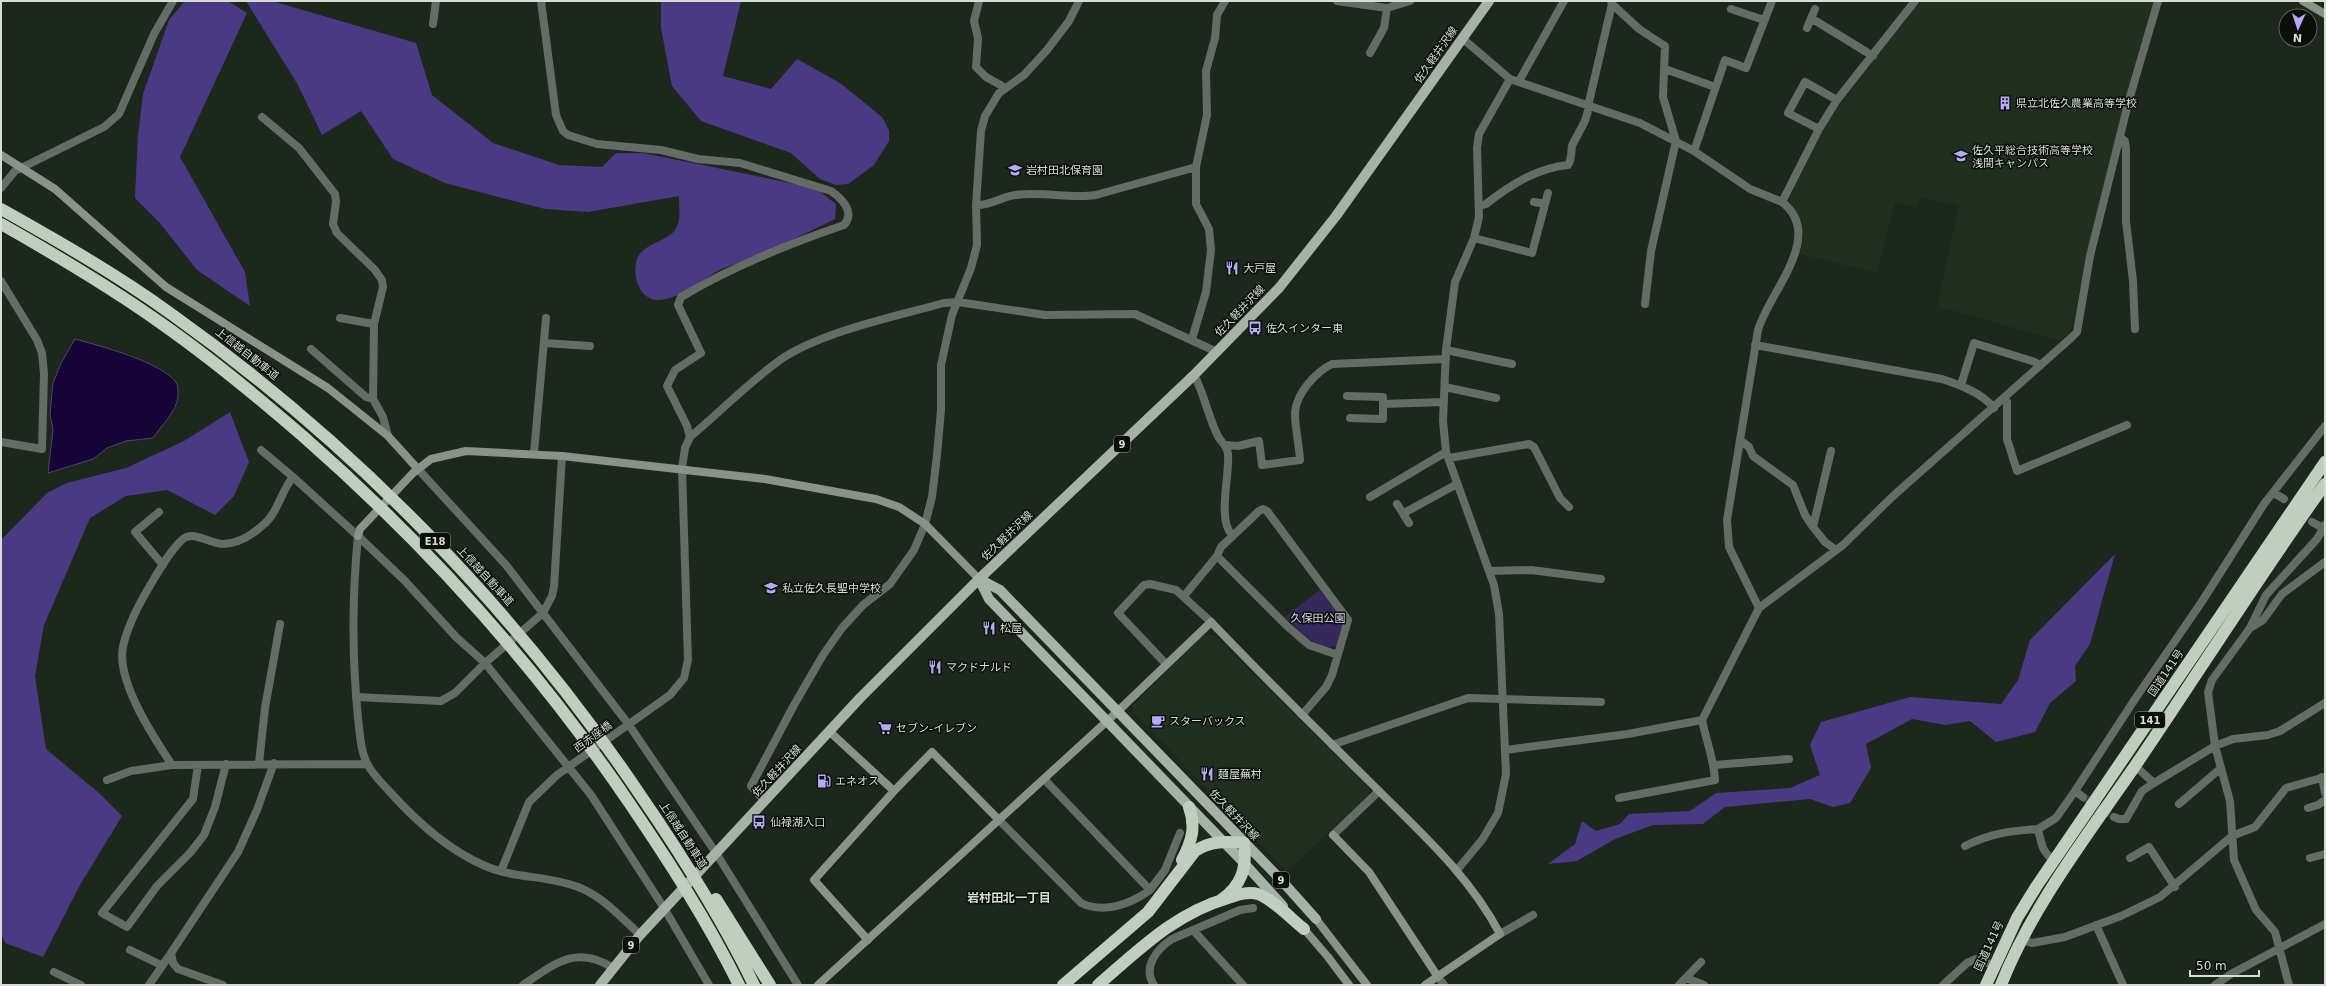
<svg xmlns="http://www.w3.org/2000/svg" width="2326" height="986" viewBox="0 0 2326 986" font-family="'DejaVu Sans','Noto Sans JP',sans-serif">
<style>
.built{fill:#20301f}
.green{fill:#34285d}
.forest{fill:#4a3a83}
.water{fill:#160439;stroke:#4f4568}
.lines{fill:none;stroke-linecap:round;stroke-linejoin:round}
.street-tunnel{stroke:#394338;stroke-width:8;stroke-dasharray:8 4;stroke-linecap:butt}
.street{stroke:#656b65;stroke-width:8}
.secondary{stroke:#8a9389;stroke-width:8}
.primary{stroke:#a6b2a5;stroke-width:10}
.highway{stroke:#c0cebf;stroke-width:12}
.labels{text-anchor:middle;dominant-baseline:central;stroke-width:3;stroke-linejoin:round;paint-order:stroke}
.shield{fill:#0a0f0a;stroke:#989f98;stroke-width:1}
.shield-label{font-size:10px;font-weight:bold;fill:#d5ddd5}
.street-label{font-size:11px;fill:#d5ddd5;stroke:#0a0f0a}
.poi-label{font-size:11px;fill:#d5ddd5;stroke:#0a0f0a;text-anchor:start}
.park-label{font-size:11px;fill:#dbd9ef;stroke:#0a0f0a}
.neighbourhood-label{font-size:12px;font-weight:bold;fill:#d5ddd5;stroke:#0a0f0a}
</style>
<rect width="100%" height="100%" fill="#1d281c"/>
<!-- built -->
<path class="built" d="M1919 1H2154L2119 126 2070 332 2059 341 1937 306 1959 206 1921 197 1917 208 1895 202 1877 273 1800 254 1803 245 1802 222 1789 201 1795 185 1828 121Z
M1203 635H1214L1369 788 1370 793 1287 872 1133 712V705Z"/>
<!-- green -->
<path class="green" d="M1321 589 1344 620 1337 646C1316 651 1299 630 1285 617Z"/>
<!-- forest -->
<path class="forest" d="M185 1H228L247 13 180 157 245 272 250 306 197 270 159 222 135 198 138 135 143 94 169 20Z
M246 1H272L416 43 432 95 493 143 559 165 602 167 616 153H643L815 188 836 204 835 219C810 231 786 243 761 255 749 260 736 263 724 268 704 277 677 302 655 300 639 297 633 277 636 263 640 241 670 244 677 226 681 218 679 205 679 196L588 212 545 209 445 183 393 159 361 111 322 135 298 85Z
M661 1H741L723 76 771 89 797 59 840 83 882 117 889 130V141L874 165 848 184 836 185 820 179 791 153 701 121 672 86 661 28Z
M230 412 249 462 234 496 215 515 167 490 126 496 90 518 44 625 35 676 46 749 99 793 122 816 80 885 43 957 5 943 1 933V540L47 493 67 483 126 468 184 441Z
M2115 554 2090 644 2075 666 2076 681 2050 703 2035 732 1996 742 1970 721 1945 725 1912 719 1866 744 1871 768 1850 803 1833 807 1810 799 1725 807 1703 824 1653 825 1615 839 1577 861 1548 864 1575 844 1582 821 1596 831 1620 824 1629 814 1690 811 1716 793 1790 788 1820 775 1810 745 1821 722 1910 697 2001 704 2018 680 2030 640Z"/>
<!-- water -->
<path class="water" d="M75 339C97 345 166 363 177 384 178 387 178 393 178 396 177 411 161 426 153 438L126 441 107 448 93 459 48 473 53 430 50 414 53 383 61 363Z"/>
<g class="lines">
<!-- street-tunnel -->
<path class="street-tunnel" d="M2083 797 2114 817"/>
<!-- street -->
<path class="street" d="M541 1 556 115 563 131 568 135 584 140 597 144 661 150 698 159 740 163 831 191C841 198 856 212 844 225 788 244 732 267 681 297L678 305 701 353 675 370 667 386 687 426 690 437
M979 1 974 21 978 38 976 67 986 77 1004 87
M1337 1 1387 8
M1612 4 1639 29 1665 46 1663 97 1676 141 1651 251 1645 304
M1731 9 1764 20
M1811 18 1873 56
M433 24 436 1
M1807 28 1815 9
M1462 38 1510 79 1640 123 1694 151 1750 189 1782 202
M1370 53 1384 28 1387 8 1410 1
M1665 69 1715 87
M1519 81 1564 1
M262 117 299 148 335 194 336 202 333 224 337 233 375 270 382 280 383 287 374 324 373 399 383 417 388 436
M1819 129 1788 113 1805 82 1837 100
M2120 137 2125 141 2126 149V221L2133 281 2135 329
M1694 151 1725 60 1746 68 1772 1
M1 188 15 171 104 127 119 114 154 34 173 1
M1534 202 1545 204
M976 205C990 206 1001 197 1015 195 1042 191 1069 199 1096 195L1196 167
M1479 206 1486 204C1510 185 1537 168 1568 165 1572 159 1571 152 1572 146 1577 133 1589 120 1588 106L1612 4 1611 1
M1474 238 1532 253 1548 193
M1 281 37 340 42 353 44 374 42 449 1 442
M340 318 374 324
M1192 339 1206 292 1211 250 1209 229 1196 204V167L1207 115 1206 71 1215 38 1217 15 1225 1
M544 343 590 346
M1755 345 1942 379C1960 385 1982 393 1994 408
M311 349 366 397 373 399
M1446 350 1512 364
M1194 375C1205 395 1208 418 1219 438 1223 444 1227 446 1228 454 1230 474 1217 520 1232 535
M1961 385 1974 343 2035 362 2040 366
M1445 387 1496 398
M1347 396 1383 397V404
M2005 398 2007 402V439L2017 471 2127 425
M1350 418 1383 419V404L1444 402
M1740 440 1749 447 1753 456 1793 485 1805 515 1813 527
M1226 445 1238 446 1259 441 1262 465 1300 460C1299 444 1295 428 1295 413 1296 393 1316 372 1332 364L1446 359
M261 450 293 477
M1831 451 1813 527 1825 542 1836 550
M534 453 546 318
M1449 458 1529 444 1534 447 1560 498 1569 507
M417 468 506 565 629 725 716 853 798 985
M2274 493 2284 499
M1370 497 1446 452
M1397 504 1409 523
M159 512 135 532 163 565
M1404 513 1457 484
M2312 522 2323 528
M358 536C352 596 352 658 358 718 360 733 360 751 368 765 373 775 382 783 389 791 415 820 447 849 483 865 513 879 547 875 578 887 602 896 621 917 640 935
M1217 556 1287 626 1309 645 1338 655
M1489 571 1531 570 1601 579
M1184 596 1217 556 1221 547 1259 511 1263 509 1267 511 1348 620 1332 675 1326 687 1302 715
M1759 608 1729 547 1727 520 1758 330C1769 292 1826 236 1782 202L1819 129 1837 100 1915 1
M2250 628 2263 620 2282 594 2325 562
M1166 664 1118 613 1144 585 1150 584 1176 590 1211 622
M356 697 441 701 455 693 485 663 543 613 552 596 554 587 562 456
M1332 745 1468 698 1601 702
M1505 750 1628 734 1702 720 1759 608 1843 545 1892 497 2071 338 2077 332 2090 256 2129 100 2158 1
M259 763 265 708 280 624
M367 764 172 765C154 738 116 681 123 647 127 627 138 606 148 589 157 574 170 550 183 539 194 530 210 544 223 544 238 544 252 535 263 525 278 513 281 491 293 477L358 536 405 581 456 637 485 663 591 795 664 908 709 985
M198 765 193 799 102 913 127 927 157 886 190 853 204 835 215 807 226 764
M1714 765 1789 759
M2135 766 2154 783 2215 746 2233 739 2268 735 2280 731 2325 703
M2322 777 2325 793
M107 780 131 771 172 765
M2083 797 2075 791 2135 699 2201 603 2264 504 2325 426
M1619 798 1715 780C1714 760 1706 740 1702 720
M765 801 751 786 794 705 823 655 842 628 863 605 890 584 897 574 914 550 925 524 932 497 937 455 941 410V365L952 315 971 268 977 245 976 205 981 131 985 116 999 93 1024 75 1047 50 1069 21 1079 1
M2179 804 2221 768
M2308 808 2318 805 2325 800
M2114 817 2119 819H2126L2142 791 2154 783
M999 820 1081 903C1104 914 1131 904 1150 890L1044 779
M1333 835 1379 791
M1965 846C1991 833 2010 831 2038 829
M2130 858 2149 847 2175 887
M2310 858 2325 854
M2054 860C2042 853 2041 842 2038 829L2056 818 2075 791
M1457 870 1482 840 1498 813 1506 774 1499 614 1494 585 1446 452 1443 421 1446 350 1455 282 1474 238 1479 217 1477 148 1479 134 1510 79
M501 871 529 802 557 775 670 695 684 678 688 660 682 468 685 448 690 437C720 412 748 383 780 360 820 332 897 316 944 303L958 302 1045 315 1135 314 1217 352
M1150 890 1165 870 1180 833
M2096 925 2123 985
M1193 930 1243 985
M1500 934 1533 915
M2022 940 2032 943 2065 937 2121 916 2160 897 2232 836 2255 827 2286 788 2325 777
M130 950 161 965
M54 972 81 985
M1438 977 1444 985
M1686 978 1704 985
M149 985 171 953
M223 985 178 969 173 963 171 953 238 852 257 810 274 763
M523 985C554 964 577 944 613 968
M1154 985C1142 967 1157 949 1172 939L1240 910 1253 908
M1679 985 1701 962
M1943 985 1967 963 1976 959 1993 965
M2215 985 2231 974 2325 924
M2289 985 2275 932 2256 910 2234 860 2230 801 2215 746 2208 692 2212 680 2250 628 2266 595 2317 539 2325 525"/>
<!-- secondary -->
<path class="secondary" d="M2303 1 2325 14
M1 155 55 189 166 287 328 388 388 436 417 468
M358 536 360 529 413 473 431 459 466 451 562 456 765 479 876 499 899 507 925 524 979 579
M830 732 894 791
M1333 835 1369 872 1438 977
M1316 919 1367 985
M1304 929 1328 957 1349 985
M868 940 814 880 894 791 932 752 999 820
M818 985 1117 712 1211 622C1264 677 1318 731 1373 785 1420 832 1469 875 1500 934L1425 985"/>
<!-- primary -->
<path class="primary" d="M979 579 1000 590 1282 881 1316 919
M979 579 989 599 1245 864 1283 906
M600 985 640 935 861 697 979 579 1194 375 1279 288 1336 216 1489 1"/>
<!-- highway -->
<path class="highway" d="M1 209C58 241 116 274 170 313 354 444 515 609 641 796 683 857 722 919 754 985
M1 224C56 255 110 287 162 324 212 359 259 398 305 438 429 547 538 668 630 804 670 863 708 922 739 985
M1182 860C1192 841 1196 827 1189 807
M716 899 770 985
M1063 985 1148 912 1195 851C1210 841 1226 841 1244 843 1247 868 1242 885 1221 900
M1098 985C1140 949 1174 914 1228 898 1237 895 1248 891 1258 894 1274 900 1290 918 1304 929
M1986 985 2017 918 2036 887 2325 462
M2001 985C2031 908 2088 834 2135 766 2199 672 2259 576 2325 484"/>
</g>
<!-- icons -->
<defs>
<g id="building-bare" transform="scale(1.08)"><path d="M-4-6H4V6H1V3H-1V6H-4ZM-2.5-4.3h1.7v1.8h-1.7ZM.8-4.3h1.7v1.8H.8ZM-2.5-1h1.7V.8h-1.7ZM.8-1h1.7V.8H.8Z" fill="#b7abf8" stroke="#0a0f0a" stroke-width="2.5" paint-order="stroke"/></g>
<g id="school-bare" transform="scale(1.08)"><path d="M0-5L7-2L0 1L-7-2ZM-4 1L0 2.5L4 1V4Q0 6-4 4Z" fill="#b7abf8" stroke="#0a0f0a" stroke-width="2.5" paint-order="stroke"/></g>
<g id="restaurant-bare" transform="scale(1.08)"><path d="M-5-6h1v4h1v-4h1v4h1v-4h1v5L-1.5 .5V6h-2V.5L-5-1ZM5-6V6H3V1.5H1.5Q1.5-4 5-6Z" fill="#b7abf8" stroke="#0a0f0a" stroke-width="2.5" paint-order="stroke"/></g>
<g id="bus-bare" transform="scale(1.08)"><path d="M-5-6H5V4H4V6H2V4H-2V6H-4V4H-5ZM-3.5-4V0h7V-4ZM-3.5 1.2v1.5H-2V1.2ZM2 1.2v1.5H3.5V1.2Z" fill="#b7abf8" stroke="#0a0f0a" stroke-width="2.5" paint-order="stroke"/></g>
<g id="cafe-bare" transform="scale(1.08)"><path d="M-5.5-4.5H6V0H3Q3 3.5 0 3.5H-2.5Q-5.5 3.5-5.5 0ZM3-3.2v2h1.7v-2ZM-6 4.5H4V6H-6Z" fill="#b7abf8" stroke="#0a0f0a" stroke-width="2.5" paint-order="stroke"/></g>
<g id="supermarket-bare" transform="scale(1.08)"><path d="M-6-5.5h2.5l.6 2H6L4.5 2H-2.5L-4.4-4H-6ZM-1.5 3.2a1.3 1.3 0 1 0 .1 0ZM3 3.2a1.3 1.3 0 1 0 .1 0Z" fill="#b7abf8" stroke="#0a0f0a" stroke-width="2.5" paint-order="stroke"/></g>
<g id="fuel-bare" transform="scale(1.08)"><path d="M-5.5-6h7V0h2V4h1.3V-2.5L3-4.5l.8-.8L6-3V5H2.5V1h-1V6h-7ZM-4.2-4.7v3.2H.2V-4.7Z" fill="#b7abf8" stroke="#0a0f0a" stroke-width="2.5" paint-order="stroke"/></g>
</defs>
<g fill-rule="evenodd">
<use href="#building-bare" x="2005" y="103"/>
<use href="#school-bare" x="1961" y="156"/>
<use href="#school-bare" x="1015" y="170"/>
<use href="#restaurant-bare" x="1232" y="268"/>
<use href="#bus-bare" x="1255" y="328"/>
<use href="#school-bare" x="771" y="588"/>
<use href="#restaurant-bare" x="989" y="628"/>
<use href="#restaurant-bare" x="935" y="667"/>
<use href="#cafe-bare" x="1158" y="721"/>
<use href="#supermarket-bare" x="885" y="728"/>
<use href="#restaurant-bare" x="1207" y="774"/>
<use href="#fuel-bare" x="824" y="781"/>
<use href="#bus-bare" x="759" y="822"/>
</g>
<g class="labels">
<!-- shield labels -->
<g class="shield">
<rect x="1114" y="436" width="16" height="16" rx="3"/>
<rect x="420" y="533" width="30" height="16" rx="3"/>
<rect x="2135" y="712" width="30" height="16" rx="3"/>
<rect x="1273" y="872" width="16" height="16" rx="3"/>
<rect x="623" y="937" width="16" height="16" rx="3"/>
</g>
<g class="shield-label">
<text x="1122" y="444">9</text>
<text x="435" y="541">E18</text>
<text x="2150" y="720">141</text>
<text x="1281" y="880">9</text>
<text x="631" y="945">9</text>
</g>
<!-- street labels -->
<g class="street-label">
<text transform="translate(1436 55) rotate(-55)">佐久軽井沢線</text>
<text transform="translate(1240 311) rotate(-46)">佐久軽井沢線</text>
<text transform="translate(247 354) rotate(38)">上信越自動車道</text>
<text transform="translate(1007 536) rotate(-44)">佐久軽井沢線</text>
<text transform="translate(485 576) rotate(47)">上信越自動車道</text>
<text transform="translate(2166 673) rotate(-56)">国道141号</text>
<text transform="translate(593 737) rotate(-36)">西赤座橋</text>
<text transform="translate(777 771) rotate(-47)">佐久軽井沢線</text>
<text transform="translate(1234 815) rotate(46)">佐久軽井沢線</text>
<text transform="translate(683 835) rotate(57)">上信越自動車道</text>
<text transform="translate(1989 946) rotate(-65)">国道141号</text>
</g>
<!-- poi labels -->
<g class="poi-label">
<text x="2016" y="103">県立北佐久農業高等学校</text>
<text x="1972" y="150">佐久平総合技術高等学校<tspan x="1972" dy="13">浅間キャンパス</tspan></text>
<text x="1026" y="170">岩村田北保育園</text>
<text x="1243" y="268">大戸屋</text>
<text x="1266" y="328">佐久インター東</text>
<text x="782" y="588">私立佐久長聖中学校</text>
<text x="1000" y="628">松屋</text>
<text x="946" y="667">マクドナルド</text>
<text x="1169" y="721">スターバックス</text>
<text x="896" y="728">セブン-イレブン</text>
<text x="1218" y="774">麺屋蕪村</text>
<text x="835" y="781">エネオス</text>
<text x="770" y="822">仙禄湖入口</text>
</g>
<!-- park labels -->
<g class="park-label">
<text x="1318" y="618">久保田公園</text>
</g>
<!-- neighbourhood labels -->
<g class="neighbourhood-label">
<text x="1009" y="898">岩村田北一丁目</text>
</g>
</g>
<!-- border -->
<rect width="2326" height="986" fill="none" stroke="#d5ddd5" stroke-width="4"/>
<!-- north arrow -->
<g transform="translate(2298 28) rotate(183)"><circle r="19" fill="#0a0f0a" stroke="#5b615b"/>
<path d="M0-3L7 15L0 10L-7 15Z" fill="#b7abf8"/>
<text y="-6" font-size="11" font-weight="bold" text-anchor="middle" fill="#d5ddd5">N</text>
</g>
<!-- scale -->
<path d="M2190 970v6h69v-6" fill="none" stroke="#d5ddd5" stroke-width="2"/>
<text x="2196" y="970" font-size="12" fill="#d5ddd5" stroke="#0a0f0a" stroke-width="3" paint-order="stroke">50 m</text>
</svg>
